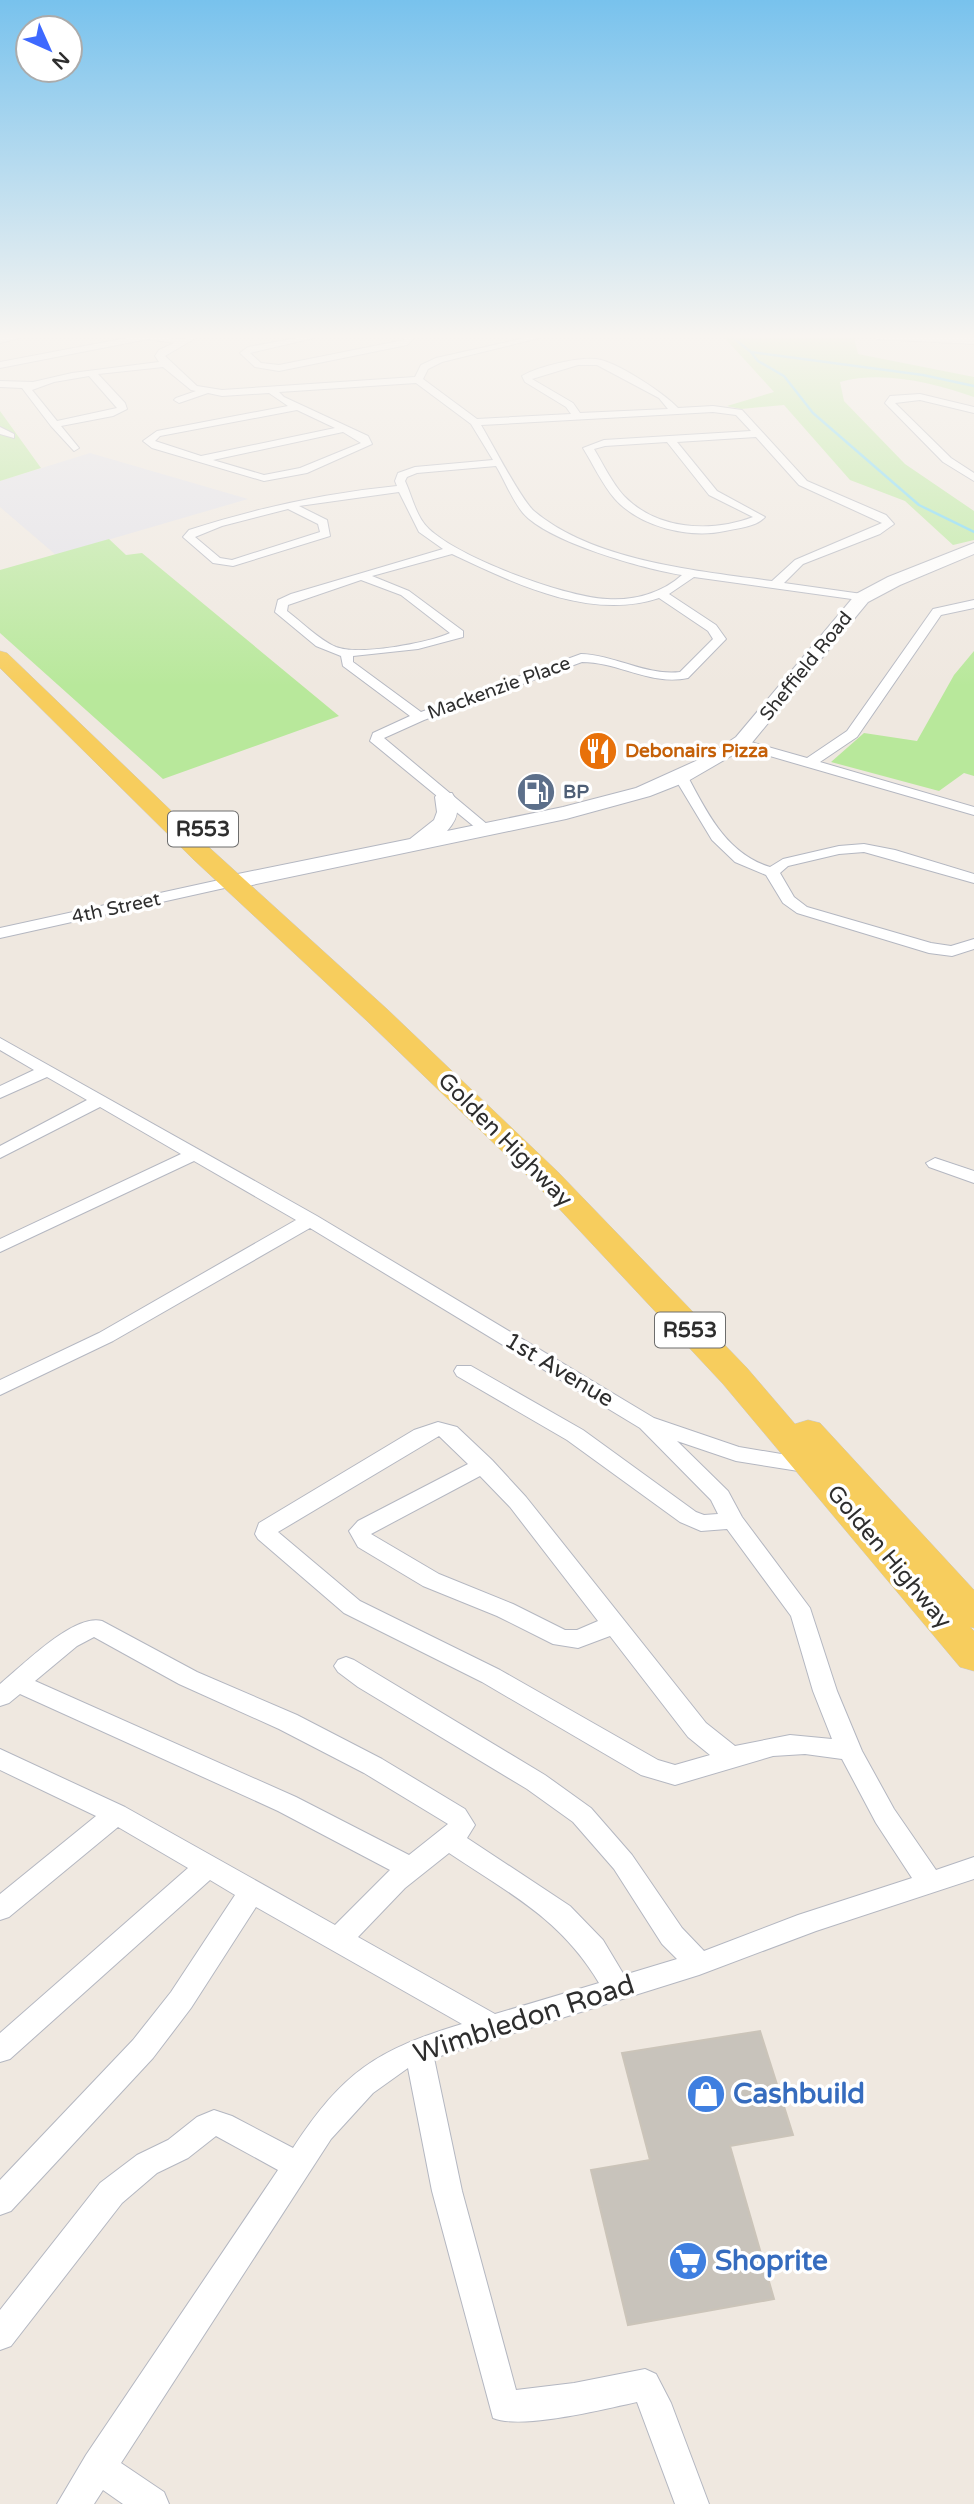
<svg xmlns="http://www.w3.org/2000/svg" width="974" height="2504" viewBox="0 0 974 2504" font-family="'Varela Round',sans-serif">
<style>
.industrial{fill:#e2e1e8}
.green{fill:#b8e89b}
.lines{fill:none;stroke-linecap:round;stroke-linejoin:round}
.stream{stroke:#70d7f5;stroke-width:2.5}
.building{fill:#c8c3bb;stroke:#cbc4b9;stroke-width:2}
.street-casing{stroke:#b4b7c1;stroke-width:2}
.secondary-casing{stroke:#b4b7c1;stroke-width:2}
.primary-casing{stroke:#c9c9c9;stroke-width:1}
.street{fill:#fff;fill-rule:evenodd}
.secondary{fill:#fff;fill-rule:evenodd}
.primary{fill:#f7cd5d;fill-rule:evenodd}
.labels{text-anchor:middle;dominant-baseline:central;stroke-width:7;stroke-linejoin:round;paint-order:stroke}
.far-street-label{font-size:19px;fill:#2e2e2e;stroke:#fff}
.far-food-label{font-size:19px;font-weight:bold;fill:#c56008;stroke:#fff;text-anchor:start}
.far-service-label{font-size:19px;font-weight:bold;fill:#4e5e75;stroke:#fff;text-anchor:start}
.shield{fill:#fff;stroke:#6d6d6d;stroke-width:2}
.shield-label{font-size:21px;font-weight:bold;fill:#2e2e2e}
.street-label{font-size:23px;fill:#2e2e2e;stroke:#fff}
.near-street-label{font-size:28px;fill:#2e2e2e;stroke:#fff}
.near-shop-label{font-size:28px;font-weight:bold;fill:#366cbe;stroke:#fff;text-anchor:start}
</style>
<rect width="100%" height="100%" fill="#efe8e0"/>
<!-- industrial -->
<path class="industrial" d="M90 453 248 499 56 555 0 507V481Z"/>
<!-- green -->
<path class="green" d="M723 336 854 337 858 354 974 377V397C933 383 883 370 840 382L844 401 905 464 974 511V540L953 545 905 501 850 480 784 405 741 409 727 406 774 392Z
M0 411 41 468 0 481Z
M109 539 126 555 142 553 339 716 163 779 0 633V570Z
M974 651V776L964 773 939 791 831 762 864 733 917 741 954 675Z"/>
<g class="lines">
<!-- stream -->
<path class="stream" d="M731 336 751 352 923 375 974 386
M751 352 758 361 784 376 813 413 919 505 974 532"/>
</g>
<!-- building -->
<path class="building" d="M760 2031 793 2135 730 2146 774 2299 628 2325 591 2170 650 2160 622 2053Z"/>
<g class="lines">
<!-- street casing -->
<g class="street-casing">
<path id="street" d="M10 336H27L0 343V337Z
M137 336 183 339 199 336 165 356 197 386 222 390 415 377 421 365 436 358 534 336H547L442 362 428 369 423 379 477 419 571 414 566 407 525 382 522 376C537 367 583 355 601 360 621 365 664 393 678 408L713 406 742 410 807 481 886 515 894 524 880 534 803 564 784 583 862 594 868 598 866 601 694 577 669 594 716 625 726 639 688 678C650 686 619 662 582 662L424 720 384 738 494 830 492 833H482L370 741 373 733 410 716 343 666 341 656 316 646 275 612 278 600 291 594 443 549 419 532 399 492 299 506 327 520 330 536 233 566 213 563 183 537 189 530C257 508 326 493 397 486L395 481 398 473 415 467 493 460 471 424 416 383 279 392 284 397 368 436 372 444 307 473 264 481 152 448 143 441 157 431 288 406 269 393 222 396 208 393 179 403 174 400 176 398 196 391 191 390 163 367 98 374 125 403 127 409 113 416 61 426 79 448 74 451 51 426 22 388 0 387V381L33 382 72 373 159 362 155 356 159 350 174 343 148 339 0 368V362ZM578 365H597L659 398 668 409 580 413 573 403 532 379ZM89 376 117 408 57 421 32 390 54 382ZM297 410 335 428 201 456 155 441 160 436ZM713 412 736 415 751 431 604 440 583 448C593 464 602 484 615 499 640 527 690 539 725 531 739 528 756 527 765 517L717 491 677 442 756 437 799 485 882 523 795 560 772 581C698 571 593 561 534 511 521 500 492 443 481 425ZM343 432 361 443 300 468 264 475 213 460ZM667 442 709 495 753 517C711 533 657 530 624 496 612 483 603 464 594 449L605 446ZM496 466C505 481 512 500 523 513 548 542 644 569 682 575 662 593 634 601 607 599 564 597 460 558 429 529 416 517 412 496 405 481L407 477 417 473ZM288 509 318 524 320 532 232 560 220 558 195 537 222 526ZM452 554C514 583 590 621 659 598L708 631 713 639 680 672C646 676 615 655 581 654L421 712 353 662V656L418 649 463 637V631L409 591 372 576ZM361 580 401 595 450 633C428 643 359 656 336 647 318 639 303 623 287 611L288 605Z
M307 336H322L250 353 261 363 279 365 404 340 402 336 414 338 407 345 279 371 255 367 240 353 248 347Z
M873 336 974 338V344L877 339Z
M920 394 974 407V413L920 400 895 403 951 458 974 473V481L943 462 885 403 890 396Z
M0 427 14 434V438L0 434Z
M974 600V608L941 615 857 737 820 762 974 807V815L735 746 733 743 740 739 807 758 847 731 933 609Z
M681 773 688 777C707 813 727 854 770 867L783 859 839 846 864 844 895 850 974 874V883L864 852 839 854 788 866 780 873 794 897 807 907 931 943 951 946 974 939V949L952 956 929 953 797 913 783 903 766 875 735 862 712 840 674 777Z
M233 877 241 882 238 885 0 938V928Z
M0 1038 317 1216 654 1418 739 1447 811 1459 819 1461 822 1466 819 1471 811 1473 736 1461 677 1441 728 1491 742 1517 810 1608 837 1691 862 1751 894 1809 936 1870 974 1857V1879L816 1931 699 1975 434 2058 462 2191 516 2390 574 2383 645 2369 656 2374 671 2403 709 2504H675L637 2402C604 2409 522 2430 493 2418L432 2191 408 2068 373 2093 331 2139 121 2463 164 2492 169 2504H123L103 2490 94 2504H57L86 2455 278 2170 216 2136 188 2158 157 2173 122 2203 11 2346 0 2350V2310L100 2183 137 2155 168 2140 197 2117 214 2110 232 2116 293 2148C343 2072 376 2050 462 2024L256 1907 191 2008 153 2058 11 2211 0 2215V2180L133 2040 171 1992 235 1895 210 1880 10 2059 0 2062V2033L188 1868 118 1827 9 1917 0 1920V1894L96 1816 0 1770V1749L125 1807 335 1925 390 1870 278 1811 20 1694 9 1703 0 1706V1684C22 1666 74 1613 102 1621L197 1672 297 1715 382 1759 465 1809 475 1825 467 1838 570 1906 603 1940 624 1975 677 1959 662 1944 614 1869 573 1822 527 1789 358 1687 338 1672 334 1666 338 1660 346 1657 354 1660 545 1775 591 1808 632 1855 682 1928 704 1951 798 1915 912 1878 876 1823 842 1759 805 1754 773 1756 675 1785 641 1775 482 1682 344 1613 258 1539 255 1534 259 1523 414 1430 438 1422 457 1427 492 1460 526 1497 706 1723 735 1746 790 1735 832 1739 813 1691 791 1616 727 1529 701 1531 680 1522 567 1440 457 1376 454 1371 457 1366H471L583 1430 696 1512 704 1515 718 1514 711 1500 640 1428 310 1228 113 1341 0 1395V1380L99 1333 296 1220 194 1161 0 1252V1239L181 1154 100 1107 0 1158V1146L87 1100 47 1077 0 1098V1086L34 1070 0 1050ZM439 1436 468 1464 358 1521 349 1531 358 1547 423 1586 497 1616 553 1644 578 1648 610 1636 688 1737 710 1755 675 1765 658 1760 500 1670 360 1601 278 1532ZM480 1476 510 1507 598 1621 577 1630H565L513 1604 439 1574 371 1534ZM94 1637 179 1684 279 1729 364 1773 448 1824 409 1855 296 1797 35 1681 77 1646ZM449 1853C509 1893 561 1919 599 1983L495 2014 358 1937 405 1888Z
M935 1158 974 1171V1183L929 1167 926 1163Z"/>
</g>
<!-- secondary casing -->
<g class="secondary-casing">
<path id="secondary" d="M974 543V554L900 585 868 602 750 745 688 781 650 796 566 819 233 889 225 887 222 882 225 877 233 875 410 839 434 820 437 812 435 797 438 793H452C461 807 458 819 447 831L563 807 636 788 709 755 736 737 856 594 888 577Z"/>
</g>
<!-- primary casing -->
<g class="primary-casing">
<path id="primary" d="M0 651 7 653 212 850 387 1009 558 1172 747 1368 795 1424 808 1420 820 1423 974 1590V1628L970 1627 974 1631V1671L960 1667 723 1384 536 1184 367 1021 194 860 0 668Z"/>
</g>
<!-- street -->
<use href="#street" class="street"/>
<!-- secondary -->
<use href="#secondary" class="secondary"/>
<!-- primary -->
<use href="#primary" class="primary"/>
</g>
<!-- sky -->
<linearGradient id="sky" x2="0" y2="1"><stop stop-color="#78c2ed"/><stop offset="0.49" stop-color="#f8f5f1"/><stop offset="1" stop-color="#f8f5f1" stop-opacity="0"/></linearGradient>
<rect width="974" height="686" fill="url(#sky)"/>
<!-- icons -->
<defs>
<g id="restaurant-disc" transform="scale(2.0125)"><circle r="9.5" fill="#e8710a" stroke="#fff"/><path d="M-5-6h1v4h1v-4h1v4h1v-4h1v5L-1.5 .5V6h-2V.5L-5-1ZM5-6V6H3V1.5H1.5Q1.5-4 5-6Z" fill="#fff"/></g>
<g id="fuel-disc" transform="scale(2.0125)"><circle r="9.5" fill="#5c6f8a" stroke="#fff"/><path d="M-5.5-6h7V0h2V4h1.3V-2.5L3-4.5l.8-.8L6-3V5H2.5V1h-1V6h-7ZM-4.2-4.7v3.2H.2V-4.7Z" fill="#fff"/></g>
<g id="shop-disc" transform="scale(2.0125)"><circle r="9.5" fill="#3f7fe0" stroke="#fff"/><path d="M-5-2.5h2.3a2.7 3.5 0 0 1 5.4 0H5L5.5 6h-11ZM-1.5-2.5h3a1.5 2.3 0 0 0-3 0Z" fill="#fff"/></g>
<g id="supermarket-disc" transform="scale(2.0125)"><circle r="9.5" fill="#3f7fe0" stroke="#fff"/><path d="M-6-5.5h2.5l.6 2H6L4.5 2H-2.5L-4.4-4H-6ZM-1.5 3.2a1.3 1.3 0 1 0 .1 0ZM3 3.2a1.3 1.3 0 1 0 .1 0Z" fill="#fff"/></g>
</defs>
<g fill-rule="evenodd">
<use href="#restaurant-disc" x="598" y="751"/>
<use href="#fuel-disc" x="536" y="792"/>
<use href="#shop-disc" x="706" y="2094"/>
<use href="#supermarket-disc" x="688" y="2261"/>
</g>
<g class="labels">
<!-- far-street labels -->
<g class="far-street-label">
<text transform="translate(806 666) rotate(-51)">Sheffield Road</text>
<text transform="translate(499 688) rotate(-20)">Mackenzie Place</text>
<text transform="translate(116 908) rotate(-12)">4th Street</text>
</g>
<!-- far-food labels -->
<g class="far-food-label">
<text x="625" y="751">Debonairs Pizza</text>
</g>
<!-- far-service labels -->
<g class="far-service-label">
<text x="563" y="792">BP</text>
</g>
<!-- shield labels -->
<g class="shield">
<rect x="168" y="811.5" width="70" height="35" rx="5"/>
<rect x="655" y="1312.5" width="70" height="35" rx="5"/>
</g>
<g class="shield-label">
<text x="203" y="829">R553</text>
<text x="690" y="1330">R553</text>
</g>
<!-- street labels -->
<g class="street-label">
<text transform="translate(505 1140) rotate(45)">Golden Highway</text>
<text transform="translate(559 1370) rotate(31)">1st Avenue</text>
<text transform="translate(889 1557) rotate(50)">Golden Highway</text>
</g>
<!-- near-street labels -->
<g class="near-street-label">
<text transform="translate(524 2019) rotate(-18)">Wimbledon Road</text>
</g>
<!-- near-shop labels -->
<g class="near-shop-label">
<text x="733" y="2094">Cashbuild</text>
<text x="715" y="2261">Shoprite</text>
</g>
</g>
<!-- north arrow -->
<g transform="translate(49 49) rotate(135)"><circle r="33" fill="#ffffff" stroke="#ababab" stroke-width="2"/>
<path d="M0-5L12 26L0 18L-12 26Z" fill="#3e69ff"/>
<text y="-10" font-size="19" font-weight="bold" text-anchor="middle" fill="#2e2e2e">N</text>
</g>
</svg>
